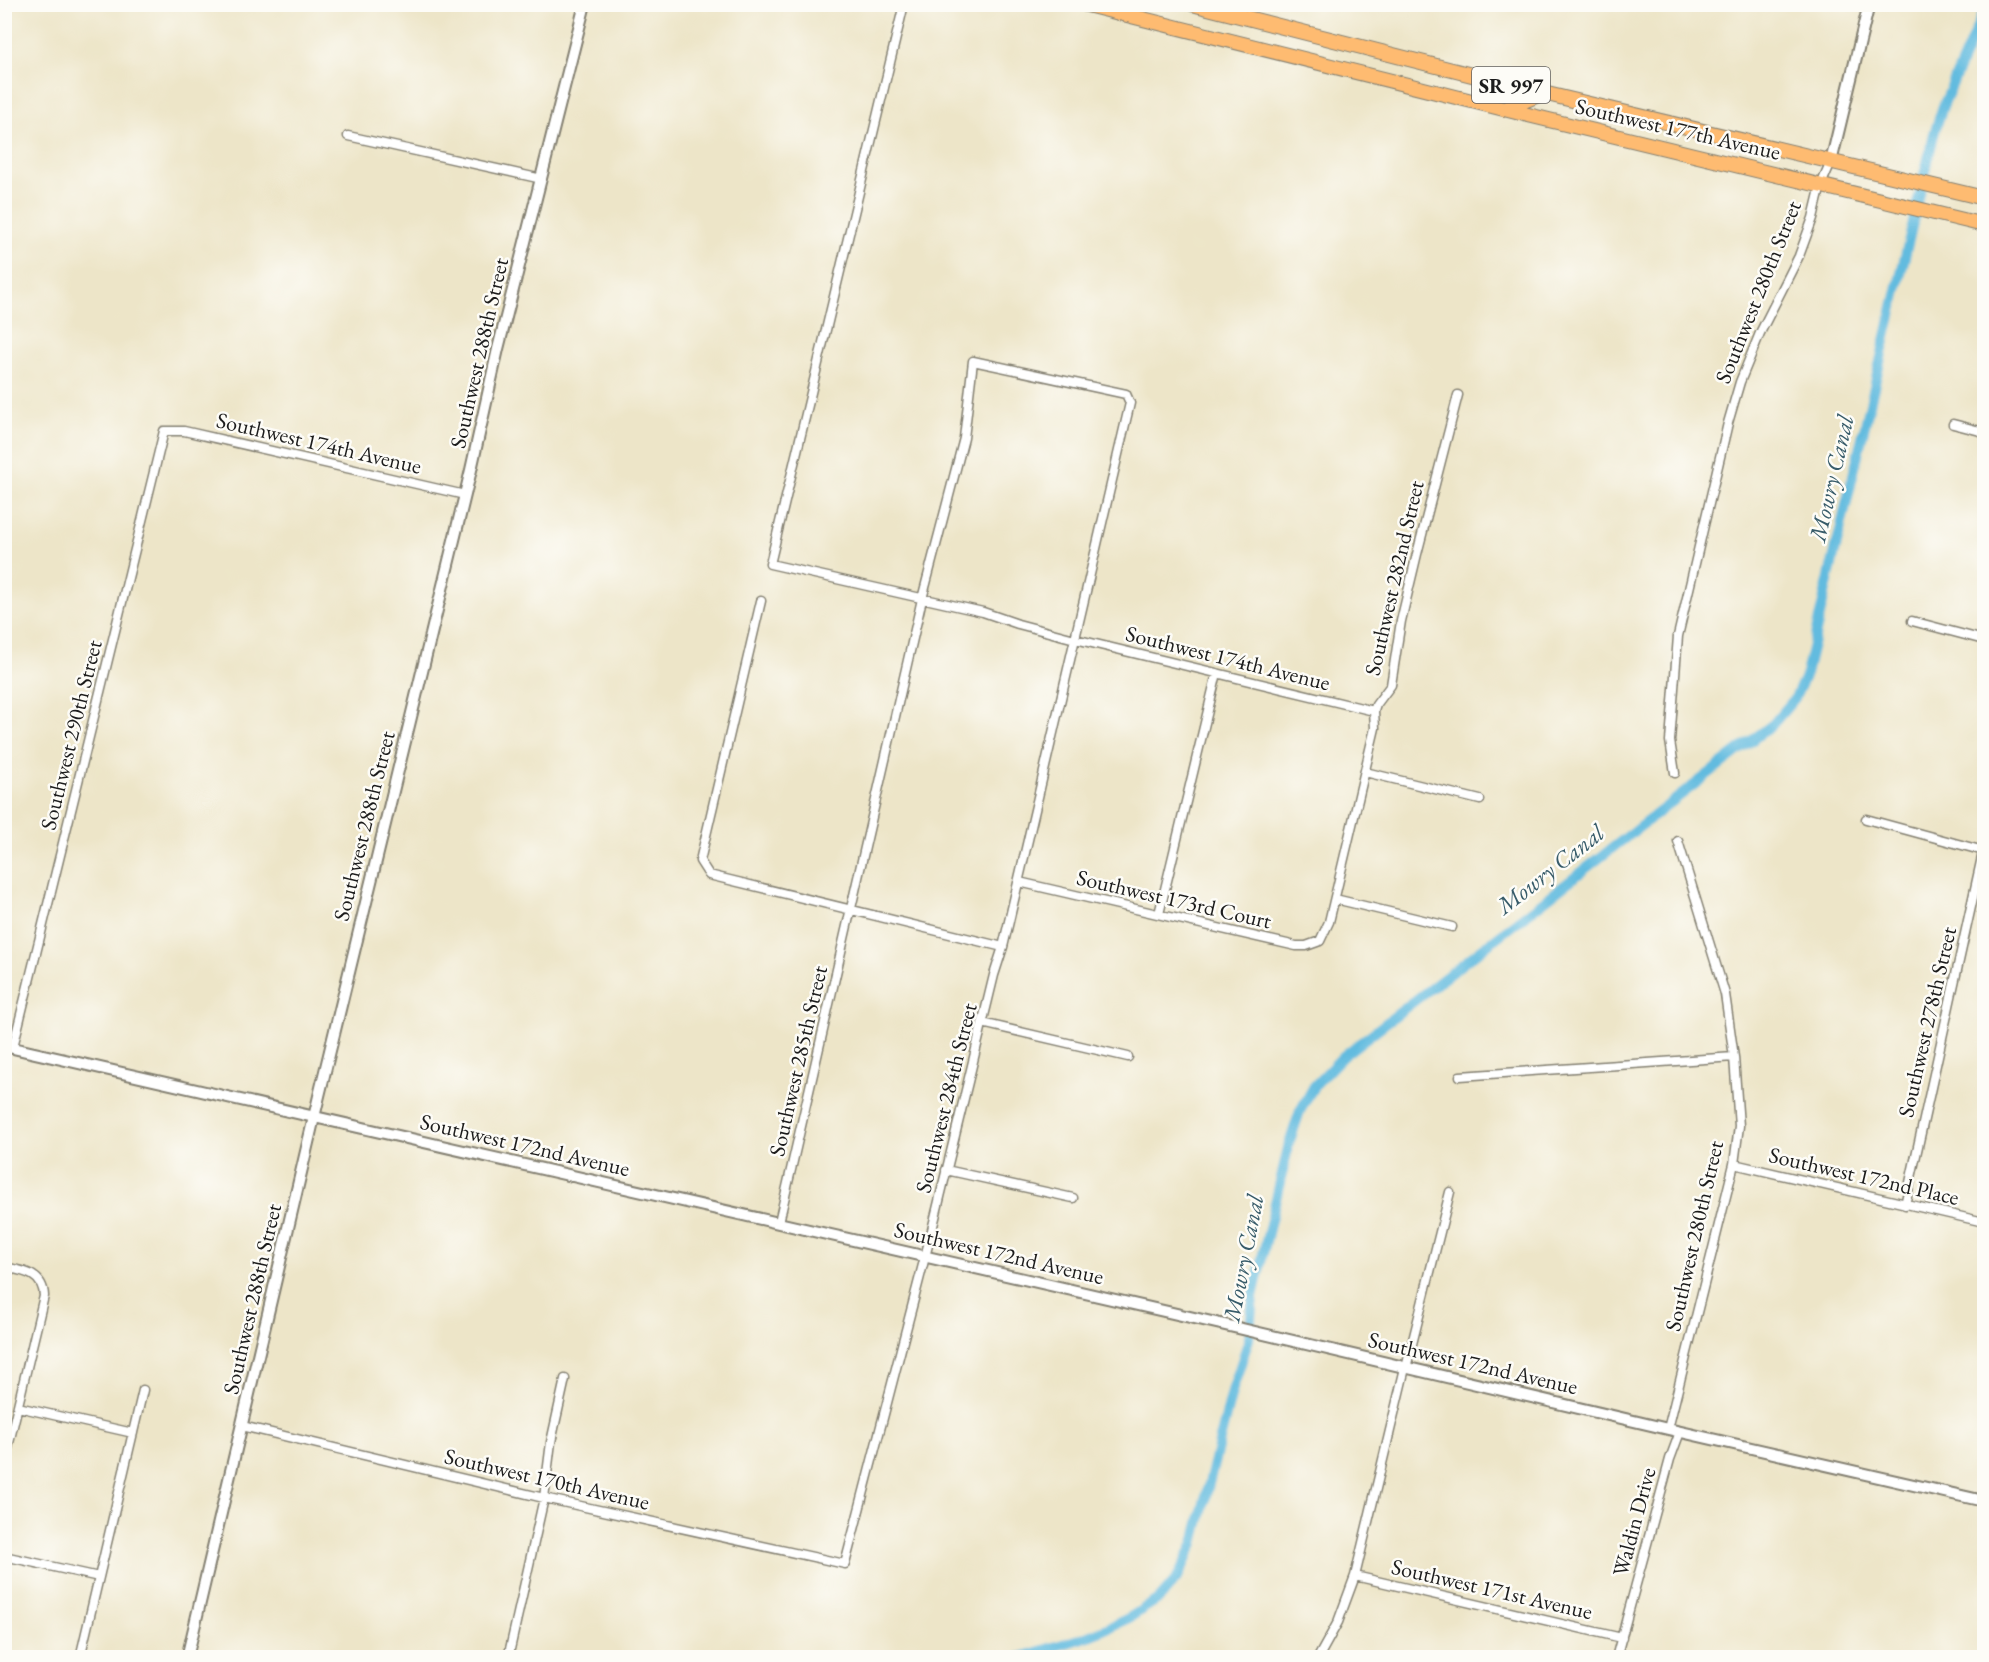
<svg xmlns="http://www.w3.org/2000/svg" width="1989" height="1662" viewBox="0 0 1989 1662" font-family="'EB Garamond',serif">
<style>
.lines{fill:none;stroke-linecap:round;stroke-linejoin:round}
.canal{stroke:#62bbdf;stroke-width:10}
.minor-casing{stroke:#848072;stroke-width:11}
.tertiary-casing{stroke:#848072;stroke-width:14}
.trunk-casing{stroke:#848072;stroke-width:16}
.minor{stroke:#fff;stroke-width:8}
.tertiary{stroke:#fff;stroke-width:10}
.trunk{stroke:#febb71;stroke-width:14}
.labels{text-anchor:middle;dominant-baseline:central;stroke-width:5;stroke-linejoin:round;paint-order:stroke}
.shield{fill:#fdfcf7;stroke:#605f5e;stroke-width:1.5}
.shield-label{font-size:21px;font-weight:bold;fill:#1c1c1c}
.street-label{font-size:22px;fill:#1c1c1c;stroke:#fdfcf7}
.water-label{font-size:24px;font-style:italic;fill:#385c6a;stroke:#fdfcf7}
</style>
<rect width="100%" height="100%" fill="#fdfcf7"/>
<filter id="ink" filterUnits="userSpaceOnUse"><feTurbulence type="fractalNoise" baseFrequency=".0167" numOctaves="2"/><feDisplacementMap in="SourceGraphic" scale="12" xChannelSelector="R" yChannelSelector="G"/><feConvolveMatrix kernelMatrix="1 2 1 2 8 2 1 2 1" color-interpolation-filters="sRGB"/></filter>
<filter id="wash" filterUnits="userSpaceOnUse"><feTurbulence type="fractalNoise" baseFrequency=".008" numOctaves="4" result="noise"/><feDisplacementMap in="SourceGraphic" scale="24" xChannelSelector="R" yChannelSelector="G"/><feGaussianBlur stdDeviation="1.35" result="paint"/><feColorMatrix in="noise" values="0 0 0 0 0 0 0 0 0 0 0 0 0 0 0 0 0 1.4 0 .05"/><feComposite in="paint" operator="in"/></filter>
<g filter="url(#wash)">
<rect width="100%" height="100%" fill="#ede5c8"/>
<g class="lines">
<!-- canal -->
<path class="canal" d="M1018 1658 1092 1635 1129 1618 1160 1598 1178 1577 1194 1543 1233 1388 1249 1339 1253 1296 1289 1144 1300 1111 1314 1086 1343 1056 1773 724 1795 698 1806 674 1934 134 1943 106 1984 11"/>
</g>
</g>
<g filter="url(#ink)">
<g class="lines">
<!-- minor casing -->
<g class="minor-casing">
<path id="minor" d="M904 4 770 564 983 612 1018 624 1075 639 1374 711
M348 136 542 179
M1953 424 1984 432
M761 601 700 861 709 875 1003 947
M1912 621 1984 640
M1365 772 1480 800
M1675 773 1670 741 1678 636 1728 423 1740 382 1760 333 1799 256 1813 218 1821 185 1831 162
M1866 819 1984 851
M1019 882 1296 946H1306L1320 941 1329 922 1375 728 1374 711 1376 705 1391 685 1401 621 1417 554 1458 395
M1335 899 1452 927
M1159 914 1217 673
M982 1023 1128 1057
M13 1047 164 431H184L465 495
M1460 1076 1734 1057
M1734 1164 1984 1222
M946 1170 1073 1198
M1905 1205 1984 848
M4 1267C23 1271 43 1273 44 1296L4 1464
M1406 1368 1450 1192
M18 1407 133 1433
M242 1426 544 1498 845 1564 932 1230 994 975 1003 947 1130 403 1126 394 973 361 964 438 922 599 779 1222
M1668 1429 1734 1164 1739 1126 1734 1057 1725 994 1678 841
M4 1556 99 1577
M1355 1576 1622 1638
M80 1658 143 1390
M508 1658 544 1498 551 1442 565 1379
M1318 1658 1338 1622 1355 1576 1405 1368
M1616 1658 1670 1459 1680 1432"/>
</g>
<!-- tertiary casing -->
<g class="tertiary-casing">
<path id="tertiary" d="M1831 162 1869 4
M4 1046 1238 1328 1668 1429 1984 1501
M187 1658 319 1096 471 470 498 349 585 4"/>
</g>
<!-- trunk casing -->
<g class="trunk-casing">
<path id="trunk" d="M1083 4 1524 114 1984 225
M1192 4 1543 93 1984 198
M1505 109 1543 93"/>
</g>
<!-- minor -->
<use href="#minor" class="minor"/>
<!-- tertiary -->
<use href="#tertiary" class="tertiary"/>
<!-- trunk -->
<use href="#trunk" class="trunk"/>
</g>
</g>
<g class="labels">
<!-- shield labels -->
<rect class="shield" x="1472" y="67" width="78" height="36" rx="4.5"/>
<g class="shield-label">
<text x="1511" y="85">SR 997</text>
</g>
<!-- street labels -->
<g class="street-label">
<text transform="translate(1678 129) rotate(13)">Southwest 177th Avenue</text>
<text transform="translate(1758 292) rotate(-68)">Southwest 280th Street</text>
<text transform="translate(479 353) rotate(-77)">Southwest 288th Street</text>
<text transform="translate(319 443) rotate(13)">Southwest 174th Avenue</text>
<text transform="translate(1394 578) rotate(-77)">Southwest 282nd Street</text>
<text transform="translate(1228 658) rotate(14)">Southwest 174th Avenue</text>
<text transform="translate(71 735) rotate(-76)">Southwest 290th Street</text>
<text transform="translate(364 826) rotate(-76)">Southwest 288th Street</text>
<text transform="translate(1174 899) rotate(13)">Southwest 173rd Court</text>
<text transform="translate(1927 1022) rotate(-77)">Southwest 278th Street</text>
<text transform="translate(798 1061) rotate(-77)">Southwest 285th Street</text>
<text transform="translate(946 1098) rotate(-76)">Southwest 284th Street</text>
<text transform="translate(525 1145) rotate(13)">Southwest 172nd Avenue</text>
<text transform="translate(1864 1176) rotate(13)">Southwest 172nd Place</text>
<text transform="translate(1694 1236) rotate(-77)">Southwest 280th Street</text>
<text transform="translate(999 1253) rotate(13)">Southwest 172nd Avenue</text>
<text transform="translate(252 1299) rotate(-77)">Southwest 288th Street</text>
<text transform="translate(1473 1363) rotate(13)">Southwest 172nd Avenue</text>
<text transform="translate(547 1479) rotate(13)">Southwest 170th Avenue</text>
<text transform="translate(1634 1522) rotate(-75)">Waldin Drive</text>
<text transform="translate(1492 1589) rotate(13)">Southwest 171st Avenue</text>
</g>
<!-- water labels -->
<g class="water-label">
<text transform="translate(1831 478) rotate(-77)">Mowry Canal</text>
<text transform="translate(1550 869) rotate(-38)">Mowry Canal</text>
<text transform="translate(1243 1258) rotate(-79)">Mowry Canal</text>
</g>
</g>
<!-- margin -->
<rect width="1989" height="1662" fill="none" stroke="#fdfcf7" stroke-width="24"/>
</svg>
